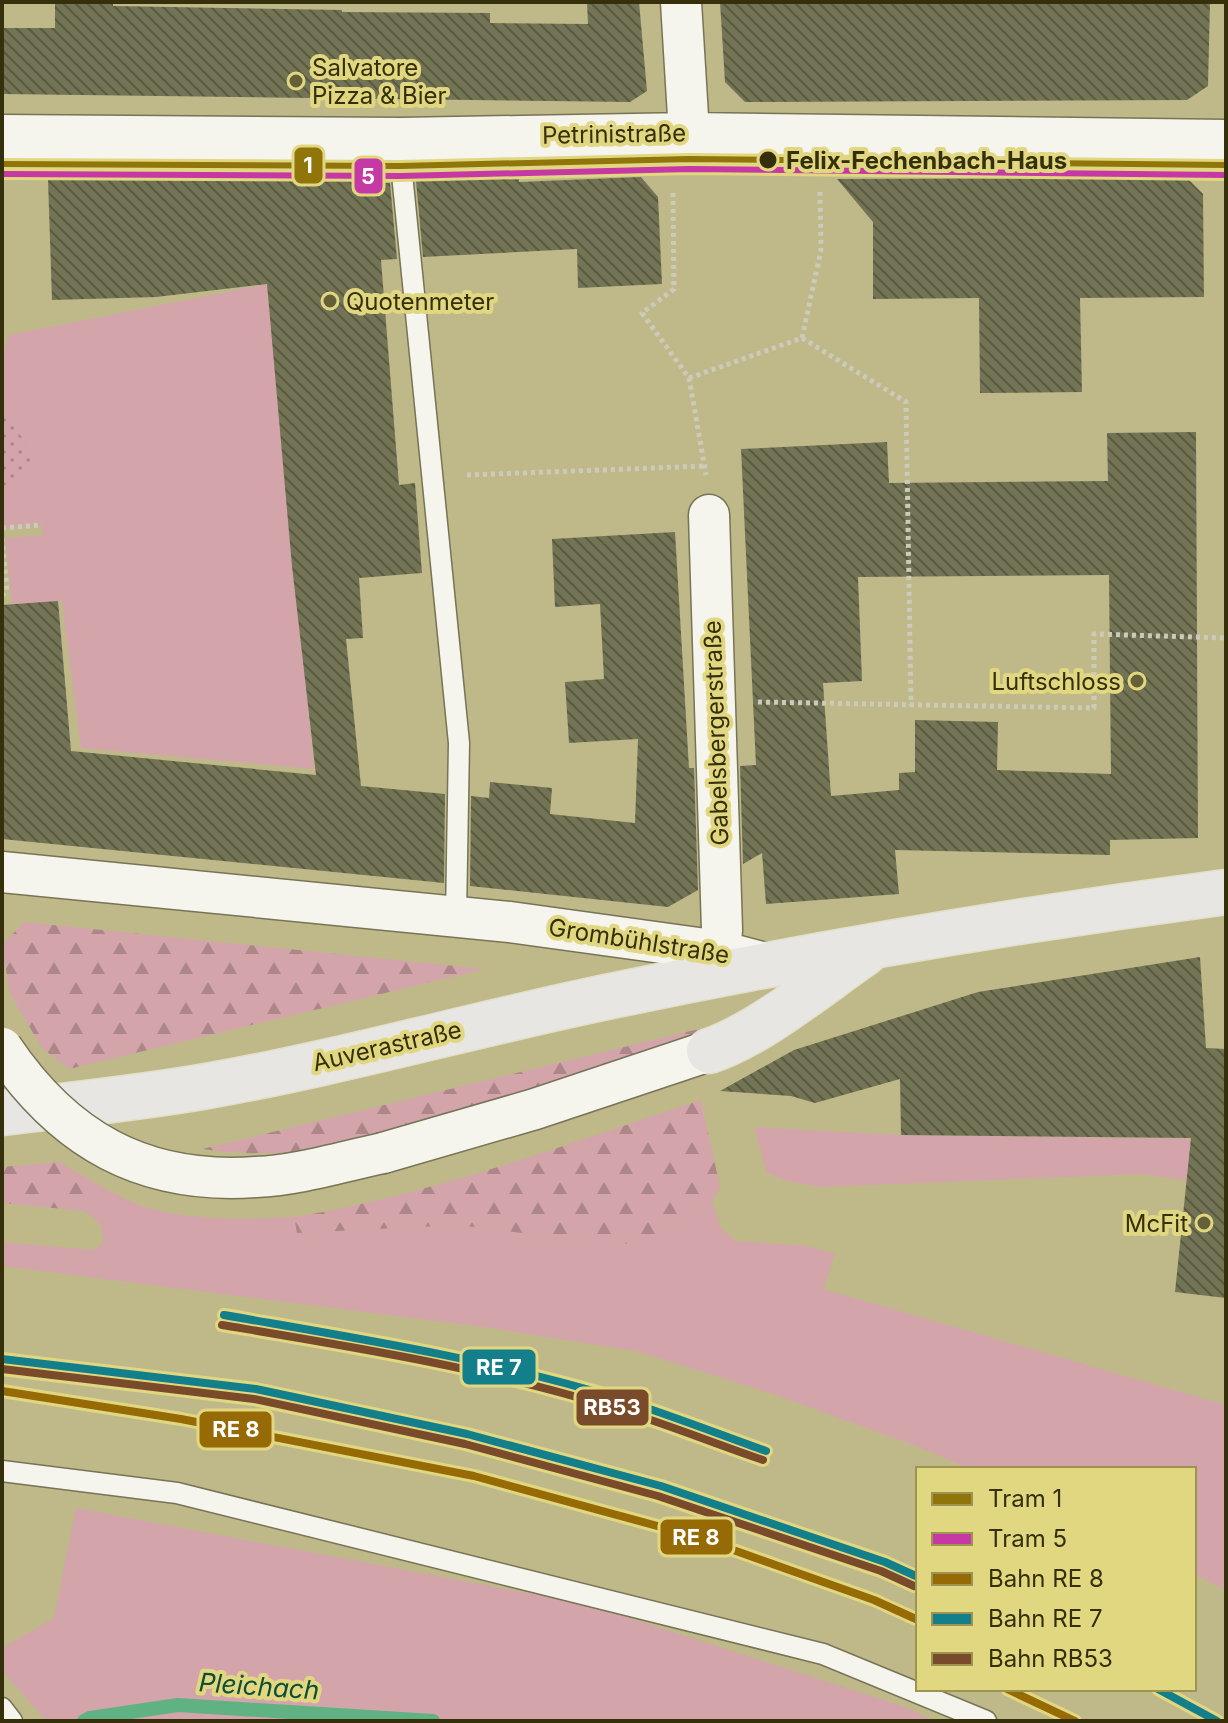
<svg xmlns="http://www.w3.org/2000/svg" width="1228" height="1723" viewBox="0 0 1228 1723" font-family="Inter,sans-serif">
<style>
.grass{fill:#d3a4aa}
.forest{fill:url(#forest-firs)}
.park{fill:url(#park-dots)}
.lines{fill:none;stroke-linecap:round;stroke-linejoin:round}
.stream{stroke:#60b282;stroke-width:14}
.building{fill:url(#building-back-hatch);fill-rule:evenodd}
.lane-casing{stroke:#777355;stroke-width:23}
.street-casing{stroke:#777355;stroke-width:43}
.primary-casing{stroke:#e2e0ca;stroke-width:47}
.path{stroke:#cccaba;stroke-width:5;stroke-dasharray:4 4;stroke-linecap:butt}
.lane{stroke:#f5f4ed;stroke-width:20}
.street{stroke:#f5f4ed;stroke-width:40}
.primary{stroke:#e7e6e3;stroke-width:44}
.street-bridge-casing{stroke:#777355;stroke-width:43;stroke-linecap:butt}
.street-bridge{stroke:#f5f4ed;stroke-width:40}
.rail-1-casing{stroke:#e2d781;stroke-width:14}
.rail-2-casing{stroke:#e2d781;stroke-width:14}
.rail-3-casing{stroke:#e2d781;stroke-width:14}
.rail-1{stroke:#966b06;stroke-width:8}
.rail-2{stroke:#137f8a;stroke-width:8}
.rail-3{stroke:#7a4b2a;stroke-width:8}
.tram-1-casing{stroke:#e2d781;stroke-width:12}
.tram-2-casing{stroke:#e2d781;stroke-width:12}
.tram-1{stroke:#8f750a;stroke-width:6}
.tram-2{stroke:#c638a3;stroke-width:6}
.poi-dot{fill:#656037;stroke:#e2d781;stroke-width:3}
.stop-dot{fill:#35300b;stroke:#e2d781;stroke-width:3}
.labels{text-anchor:middle;dominant-baseline:central;stroke-width:8;stroke-linejoin:round;paint-order:stroke}
.poi-label{font-size:24px;fill:#35300b;stroke:#e2d781;text-anchor:start}
.street-label{font-size:24px;fill:#35300b;stroke:#e2d781}
.stop-label{font-size:24px;font-weight:bold;fill:#35300b;stroke:#e2d781;text-anchor:start}
.water-label{font-size:26px;font-style:italic;fill:#0c4d34;stroke:#e2d781}
.line-badge{stroke:#e2d781;stroke-width:3}
.badge-label{font-size:22px;text-anchor:middle;font-weight:bold;fill:#fff}
</style>
<defs>
<pattern id="forest-firs" width="22" height="20" patternUnits="userSpaceOnUse" patternTransform="scale(2)"><rect width="22" height="20" fill="#d3a4aa"/><path d="M5 1l3.5 6h-7zM16 11l3.5 6h-7z" fill="#ac8689"/></pattern>
<pattern id="park-dots" width="8" height="8" patternUnits="userSpaceOnUse" patternTransform="scale(2)"><rect width="8" height="8" fill="#d3a4aa"/><path d="M2 2h.1M6 6h.1" fill="none" stroke="#ac8689" stroke-width="1.8" stroke-linecap="round"/></pattern>
<pattern id="building-back-hatch" width="6" height="6" patternUnits="userSpaceOnUse" patternTransform="scale(2)"><rect width="6" height="6" fill="#737355"/><path d="M-1 5l2 2M0 0l6 6M5-1l2 2" fill="none" stroke="#5a5a40"/></pattern>
</defs>
<rect width="100%" height="100%" fill="#bfb98a"/>
<!-- grass -->
<path class="grass" d="M267 284 314 769 81 748 62 601 12 605 5 538 43 535 41 525 2 528V488L35 458 2 406V358L9 335Z
M754 1127 901 1135 1218 1139 1188 1168 1186 1180 1141 1174 821 1187 787 1181 767 1173Z
M92 1181C105 1188 118 1196 132 1202 180 1222 243 1219 294 1217L297 1233 458 1225 602 1243 639 1244 712 1202 721 1228 736 1241 808 1246 835 1254 823 1289 1226 1405V1590L1194 1574V1469H970L919 1447 770 1393 636 1351 483 1327 2 1266V1242L94 1250 102 1244C105 1226 99 1221 84 1211Z
M76 1508 586 1604 905 1707 935 1721H46L2 1670V1648L54 1618Z"/>
<!-- forest -->
<path class="forest" d="M24 922 485 969 69 1069 42 1048 10 994 2 945Z
M703 1028H709L710 1031 358 1146C306 1152 254 1157 202 1149Z
M701 1100 720 1187 712 1202 639 1244 602 1243 458 1225 297 1233 294 1217C434 1194 567 1144 701 1100Z
M59 1162 92 1181 84 1211 2 1203V1167Z"/>
<!-- park -->
<path class="park" d="M2 406 35 458 2 488Z"/>
<g class="lines">
<!-- stream -->
<path class="stream" d="M84 1721 90 1718 178 1705 433 1721"/>
</g>
<!-- building -->
<path class="building" d="M55 2H113V6L342 10V12L490 13V23L588 24 587 2H639L647 91 630 102 2 94V28H55Z
M720 2 966 4V2H1210L1208 86 1187 100 745 102 725 82Z
M143 177 376 179 377 183H390L397 259 381 260 399 485 415 483 422 573 359 578 363 638 346 639 361 786 445 794 444 883 2 839V605L58 601 71 751 316 775 292 566 267 284 156 297 52 300 48 180Z
M519 177V182L641 177 658 197 662 284 578 288 577 249 423 257 416 181Z
M1187 178 1203 194 1204 297 1080 298 1082 392 980 393 979 298 873 299V222L837 179Z
M1196 432 1198 838 1110 840V855L895 850 899 894 766 904 762 853 743 864 740 766 756 765 741 449 887 442 889 483 1108 481 1107 433ZM1109 575 1111 774 997 770 998 722 915 720V772L899 773V790L831 796 823 683 862 681 858 577Z
M675 532 689 768H694L698 890 668 907 470 886 471 796 489 798 490 782 552 788 550 814 635 823 638 739 569 743 565 682 604 679 600 604 555 607 552 539Z
M1200 957 1206 1048 1226 1049V1298L1175 1292 1191 1138 901 1135 900 1079 815 1103 791 1096 720 1091 794 1050 978 992Z"/>
<g class="lines">
<!-- lane casing -->
<g class="lane-casing">
<path id="lane" d="M400 154 459 743 456 916
M2 163 400 166 689 159 1226 165
M2 1471 177 1493 823 1654 986 1721
M2 1708 12 1721"/>
</g>
<!-- street casing -->
<g class="street-casing">
<path id="street" d="M681 2 689 133
M2 135 401 138 689 133 1226 140
M709 515 722 930 720 951
M2 872 510 922 720 951 769 964
M383 1153 535 1109 709 1051"/>
</g>
<!-- primary casing -->
<g class="primary-casing">
<path id="primary" d="M709 1051C758 1035 820 984 865 953
M2 1113C70 1105 139 1098 207 1086 344 1062 479 1023 616 995 818 953 1021 919 1226 892"/>
</g>
<!-- path -->
<path class="path" d="M673 193 674 289 642 313 689 378 706 475
M802 338 906 402 911 706
M689 378 802 338 821 250 820 192
M467 475 706 466
M2 528 42 525
M2 538 7 591 2 595
M758 702 1094 708V634L1226 638"/>
<!-- lane -->
<use href="#lane" class="lane"/>
<!-- street -->
<use href="#street" class="street"/>
<!-- primary -->
<use href="#primary" class="primary"/>
<!-- street-bridge casing -->
<g class="street-bridge-casing">
<path id="street-bridge" d="M2 1048C64 1140 143 1185 256 1177 299 1175 341 1162 383 1153"/>
</g>
<!-- street-bridge -->
<use href="#street-bridge" class="street-bridge"/>
<!-- rail-1 casing -->
<g class="rail-1-casing">
<path id="rail-1" d="M2 1391 181 1419 474 1476 694 1536 874 1600 918 1620
M1007 1689 1075 1721"/>
</g>
<!-- rail-2 casing -->
<g class="rail-2-casing">
<path id="rail-2" d="M224 1315C355 1338 489 1359 617 1398 667 1414 716 1433 766 1451
M2 1359 256 1389 467 1434 661 1486 885 1562 918 1577
M1158 1689 1217 1721"/>
</g>
<!-- rail-3 casing -->
<g class="rail-3-casing">
<path id="rail-3" d="M222 1325C353 1347 486 1368 614 1408 664 1423 713 1443 763 1460
M2 1369 254 1399 465 1444 658 1496 881 1571 914 1586"/>
</g>
<!-- rail-1 -->
<use href="#rail-1" class="rail-1"/>
<!-- rail-2 -->
<use href="#rail-2" class="rail-2"/>
<!-- rail-3 -->
<use href="#rail-3" class="rail-3"/>
<!-- tram-1 casing -->
<g class="tram-1-casing">
<path id="tram-1" d="M2 164 400 166 689 159 1226 165"/>
</g>
<!-- tram-2 casing -->
<g class="tram-2-casing">
<path id="tram-2" d="M2 174 400 176 689 169 1226 175"/>
</g>
<!-- tram-1 -->
<use href="#tram-1" class="tram-1"/>
<!-- tram-2 -->
<use href="#tram-2" class="tram-2"/>
</g>
<!-- markers -->
<g class="poi-dot">
<circle cx="296" cy="81" r="8"/>
<circle cx="330" cy="301" r="8"/>
<circle cx="1137" cy="681" r="8"/>
<circle cx="1204" cy="1223" r="8"/>
</g>
<circle class="stop-dot" cx="768" cy="160" r="10"/>
<g class="labels">
<!-- poi labels -->
<g class="poi-label">
<text x="312" y="67">Salvatore<tspan x="312" dy="28">Pizza &amp; Bier</tspan></text>
<text x="346" y="301">Quotenmeter</text>
<text x="1121" y="681" text-anchor="end">Luftschloss</text>
<text x="1188" y="1223" text-anchor="end">McFit</text>
</g>
<!-- street labels -->
<g class="street-label">
<text transform="translate(614 134) rotate(-1)">Petrinistraße</text>
<text transform="translate(716 733) rotate(-92)">Gabelsbergerstraße</text>
<text transform="translate(639 941) rotate(9)">Grombühlstraße</text>
<text transform="translate(387 1046) rotate(-13)">Auverastraße</text>
</g>
<!-- stop labels -->
<g class="stop-label">
<text x="786" y="160">Felix-Fechenbach-Haus</text>
</g>
<!-- water labels -->
<g class="water-label">
<text transform="translate(259 1686) rotate(4)">Pleichach</text>
</g>
</g>
<g class="line-badge">
<rect x="293" y="146" width="31" height="39" rx="8" fill="#8f750a"/>
<rect x="353" y="157" width="31" height="38" rx="8" fill="#c638a3"/>
<rect x="461" y="1348" width="76" height="38" rx="8" fill="#137f8a"/>
<rect x="575" y="1388" width="75" height="39" rx="8" fill="#7a4b2a"/>
<rect x="198" y="1410" width="75" height="39" rx="8" fill="#966b06"/>
<rect x="659" y="1518" width="75" height="38" rx="8" fill="#966b06"/>
</g>
<g class="badge-label">
<text x="308" y="173">1</text>
<text x="368" y="184">5</text>
<text x="499" y="1375">RE 7</text>
<text x="612" y="1415">RB53</text>
<text x="236" y="1437">RE 8</text>
<text x="696" y="1545">RE 8</text>
</g>
<!-- border -->
<rect width="1228" height="1723" fill="none" stroke="#35300b" stroke-width="8"/>
<!-- legend -->
<rect x="916" y="1467" width="280" height="224" fill="#e2d781" stroke="#9d9452" stroke-width="2"/>
<rect x="932" y="1493" width="40" height="12" fill="#8f750a" stroke="#9d9452" stroke-width="2"/>
<text x="988" y="1507" font-size="24" fill="#35300b">Tram 1</text>
<rect x="932" y="1533" width="40" height="12" fill="#c638a3" stroke="#9d9452" stroke-width="2"/>
<text x="988" y="1547" font-size="24" fill="#35300b">Tram 5</text>
<rect x="932" y="1573" width="40" height="12" fill="#966b06" stroke="#9d9452" stroke-width="2"/>
<text x="988" y="1587" font-size="24" fill="#35300b">Bahn RE 8</text>
<rect x="932" y="1613" width="40" height="12" fill="#137f8a" stroke="#9d9452" stroke-width="2"/>
<text x="988" y="1627" font-size="24" fill="#35300b">Bahn RE 7</text>
<rect x="932" y="1653" width="40" height="12" fill="#7a4b2a" stroke="#9d9452" stroke-width="2"/>
<text x="988" y="1667" font-size="24" fill="#35300b">Bahn RB53</text>
</svg>
